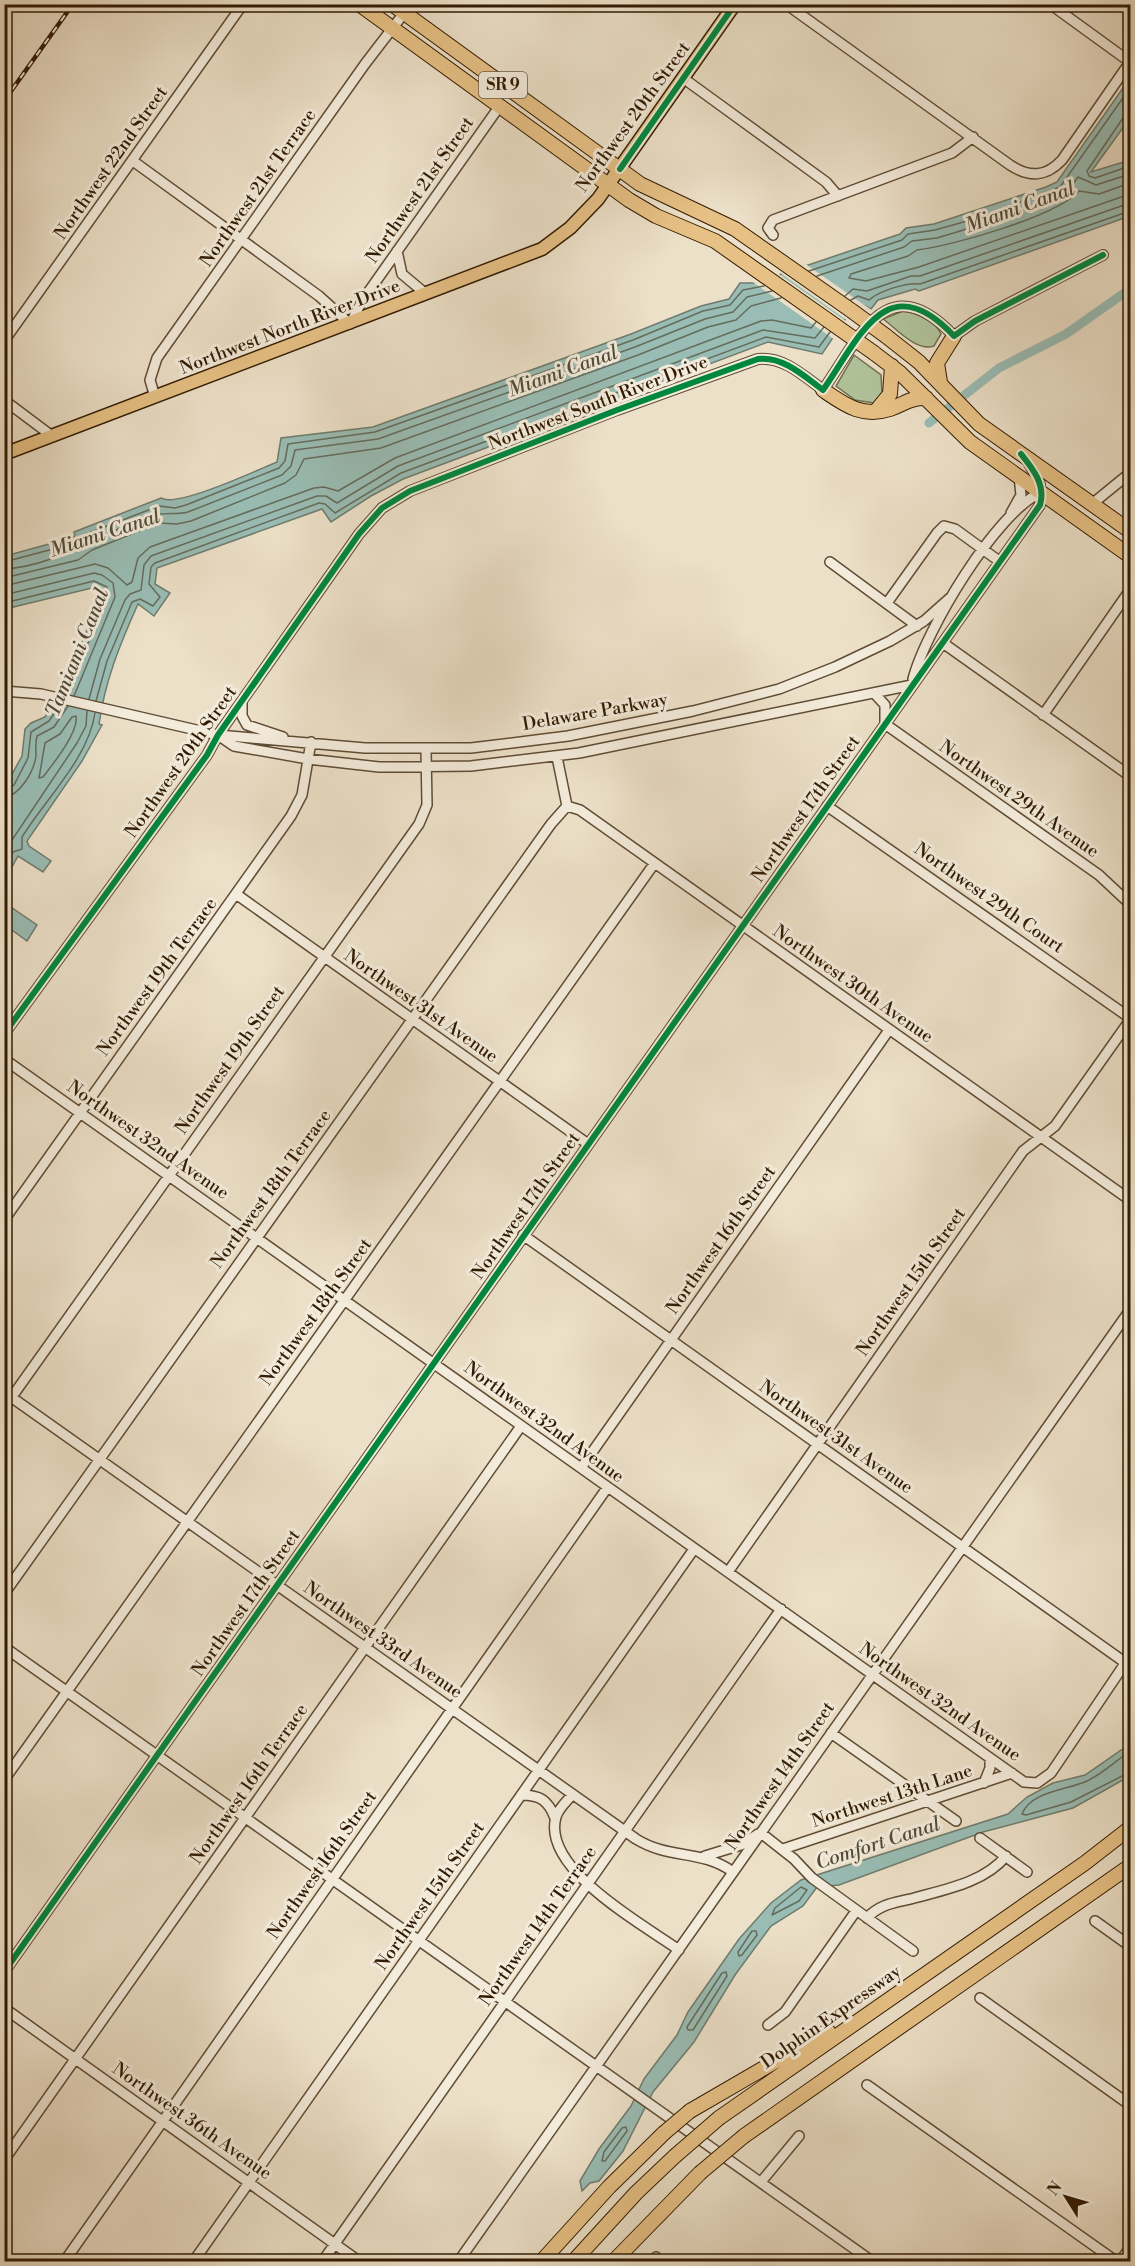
<svg xmlns="http://www.w3.org/2000/svg" width="1135" height="2266" viewBox="0 0 1135 2266" font-family="'Libre Bodoni',serif">
<style>
.green{fill:#b1c39b;stroke:#716f4e;stroke-width:1.5}
.water{fill:#99bdb5;stroke:#6f7c6d;stroke-width:1.5}
.pier{fill:#ece0c8}
.lines{fill:none;stroke-linecap:round;stroke-linejoin:round}
.shore{stroke:#656c5c;stroke-width:1.5}
.canal{stroke:#99bdb5;stroke-width:9}
.minor-casing{stroke:#604c34;stroke-width:12}
.major-casing{stroke:#311b02;stroke-width:15}
.highway-casing{stroke:#311b02;stroke-width:16}
.minor{stroke:#f3ebdb;stroke-width:9}
.major{stroke:#e6c084;stroke-width:12}
.highway{stroke:#e6c084;stroke-width:14}
.rail-casing{stroke:#311b02;stroke-width:4.5}
.rail{stroke:#f3ebdb;stroke-width:2;stroke-dasharray:7;stroke-linecap:butt}
.highway-bridge-casing{stroke:#311b02;stroke-width:16;stroke-linecap:butt}
.highway-bridge{stroke:#e6c084;stroke-width:14}
.cycleway-casing{stroke:#f3ebdb;stroke-width:10}
.cycleway{stroke:#00873e;stroke-width:6}
.labels{text-anchor:middle;dominant-baseline:central;stroke-width:6;stroke-linejoin:round;paint-order:stroke}
.shield{fill:#f3ebdb;stroke:#6b5943;stroke-width:1.5}
.shield-label{font-size:16px;font-weight:bold;fill:#311b02}
.street-label{font-size:18px;fill:#311b02;stroke:#f3ebdb}
.water-label{font-size:20px;font-style:italic;fill:#504c38;stroke:#f3ebdb}
</style>
<rect width="100%" height="100%" fill="#ece0c8"/>
<filter id="stains"><feTurbulence type="fractalNoise" baseFrequency=".00333" numOctaves="4"/><feColorMatrix values="0 0 0 0 .2 0 0 0 0 .09 0 0 0 0 .02 0 0 0 .5 -.17"/></filter>
<radialGradient id="worn" r=".72"><stop offset=".6" stop-color="#630" stop-opacity="0"/><stop offset="1" stop-color="#630" stop-opacity=".3"/></radialGradient>
<!-- green -->
<path class="green" d="M903 311C917 313 936 321 941 334L934 346C916 352 896 328 883 319Z
M854 355 881 375 882 393 874 403 855 400 836 386Z"/>
<!-- water -->
<path class="water" d="M1130 78V118L1091 172 1130 160V216L919 291 915 289 878 300 871 309 857 302 822 354 768 342 403 479 371 496 331 522 322 509 157 568 155 584 170 593 154 616 138 604C120 644 105 681 99 724L102 725 82 761 27 841 29 846 51 861 43 872 18 856 5 880V787L22 756 25 729 31 723 45 717 66 683 102 592 96 587 5 609V556L71 538 75 536 74 532 161 498C177 508 257 470 277 462L281 438 373 427 631 334 701 306 729 299 740 283H755L900 234 906 228 934 224 1046 187 1057 182Z
M5 903 37 925 27 941 5 925Z
M1130 1744V1776L1073 1808 983 1832 839 1885 817 1887 803 1906 771 1926 735 1975 694 2042 653 2092 623 2151 599 2181 590 2183 582 2191 580 2181 599 2149 631 2106 644 2079 677 2035 688 2012 739 1939 771 1903 801 1880 1008 1814 1027 1797 1053 1783 1085 1775Z"/>
<!-- pier -->
<path class="pier" d="M804 263 873 311 858 306 848 321 779 272Z
M776 272 847 322 835 340 750 280Z"/>
<g class="lines">
<!-- shore -->
<path class="shore" d="M1130 115 1123 118 1087 171 1089 176 1095 178 1130 166
M1130 183 1099 194 1079 191C1057 216 952 246 917 250L908 256 851 274 849 278 866 281 919 267 1130 194
M809 271 902 240 908 234 935 230 978 218 1060 187 1130 88
M817 276 904 247 912 241 937 238 980 225 1051 200 1066 193 1078 177 1096 185 1130 174
M845 296 853 289 867 291 911 276H920L1130 203
M851 300 858 296 869 300C879 291 907 282 920 284L1130 211
M4 562 72 544 81 536 159 506 175 508 186 505 279 468 285 461 288 444 375 432 633 340 703 311 730 305 743 290 764 286
M4 569C60 566 104 529 156 515 166 512 177 515 188 512L282 475 291 466 295 450 378 439 635 347 705 319 733 312 747 297 772 291
M4 578 78 560 92 550 159 523 177 524 191 521 285 483 296 475 304 459 381 448 638 355 708 327 736 320 751 306 781 298
M4 586 95 564 108 568 127 585 132 582 138 558 150 547 314 488 324 487 338 491 395 458 761 321 772 320 811 328 816 322
M4 595 94 573 102 575 113 583 115 597 74 696
M4 603 94 581 107 587 108 595 67 694
M89 699 100 659 125 600 130 594 141 590 144 565 151 556 317 496H326L337 503 398 466 763 330 815 338 824 327
M96 701 107 661 132 602 140 599 153 606 160 597 149 584 151 567 155 563 319 503 325 504 335 513 401 473 766 337 819 347 830 332
M76 716C79 732 53 764 43 777L39 778 45 743 60 734 72 717Z
M4 790 14 785 28 758 31 732 49 721 60 705
M4 797C20 796 34 771 36 756 36 749 35 743 37 736L54 727 68 706
M4 852 77 743 86 726 87 711
M4 868 13 852 22 849V837C46 798 88 759 95 713
M1130 1751C1117 1760 1102 1774 1087 1781 1068 1790 1031 1791 1022 1814L1026 1815 1071 1802 1130 1772
M801 1887 807 1890 799 1901 772 1915 775 1908Z
M752 1931H756L757 1935 742 1955 739 1956 738 1952Z
M726 1972 727 1976 693 2030H688L687 2027 722 1973Z
M626 2127 627 2131 605 2161H602L604 2152 622 2128Z"/>
<!-- canal -->
<path class="canal" d="M929 423 999 368 1066 334 1130 289"/>
<!-- minor casing -->
<g class="minor-casing">
<path id="minor" d="M786 4 1010 165C1030 178 1046 177 1062 160L1130 62
M1050 4 1130 62
M683 78 826 182 838 196
M133 161 319 296 350 324 362 301 499 107
M773 235 768 228 773 220 952 153 973 137
M397 251 402 274 426 294
M4 341 243 4
M155 397 150 380 157 358 365 64 411 4
M4 400 52 436
M1092 504 1130 473
M1011 513 1021 495 1019 476
M830 562 917 626
M887 603 937 533 944 526 955 529 999 561
M943 643 1130 776
M913 679C925 632 996 511 1042 492
M4 691 41 694 218 735 365 748H471L568 736 693 711 779 689 835 667 890 641 924 621 951 597
M874 693 885 705V722
M242 702V716L247 725 283 737
M1043 715 1130 590
M885 724 1099 875 1130 904
M218 735 234 746 308 759 379 767 471 766 579 753 912 685
M557 757 567 806
M567 806 580 810 1130 1200
M827 806 1130 1018
M236 894 588 1144
M4 1034 207 755 218 735 359 534 382 508 410 491 617 410 758 359C783 356 804 376 823 390 860 337 887 265 954 336L975 321 1103 255
M4 1059 1024 1782 1037 1783 1051 1773 1130 1656
M4 1220 291 816 302 795 311 742
M523 1235 1130 1666
M4 1392 636 1839C670 1860 701 1849 733 1872
M4 1408 419 824 427 805 426 749
M581 1468 889 1030
M728 1572 1023 1151 1055 1126 1130 1020
M4 1594 551 824 567 806
M4 1647 873 2262
M831 1733 956 1821
M4 1780 654 864
M984 1783 990 1768V1758
M521 1795C540 1795 548 1800 555 1818
M572 1795C566 1802 558 1809 556 1817 541 1869 644 1925 679 1950
M761 1833 794 1859 812 1878 913 1951
M980 1838 1027 1872
M783 1849 1012 1773
M705 1856 741 1845 758 1834
M867 1918C882 1902 898 1903 918 1897 948 1889 986 1881 1006 1856
M1095 1921 1130 1946
M4 1972 1040 505V484L1028 462
M980 1998 1130 2105
M4 2008 360 2262
M768 2025 785 2012 856 1911
M867 2085 1117 2262
M4 2160 521 1426
M761 2182 799 2136
M656 2257 662 2262
M64 2262 607 1488
M193 2262 694 1549
M322 2262 781 1609
M458 2262 1130 1310
M1120 2262 1130 2247"/>
</g>
<!-- major casing -->
<g class="major-casing">
<path id="major" d="M4 454 542 249 570 228 598 199 735 4"/>
</g>
<!-- highway casing -->
<g class="highway-casing">
<path id="highway" d="M359 4 629 200 656 216 715 241 826 319
M392 4 640 184 735 229 852 311
M886 336 919 362 979 424 1130 531
M874 353 899 372 970 442 1130 556
M940 382 937 363 954 336
M823 390C845 405 862 418 890 409 905 404 908 398 926 398
M876 411 890 394 892 366
M690 2111 828 2031
M719 2118 1085 1863 1130 1828
M744 2136 1130 1866
M541 2262 609 2187 664 2133
M573 2262 636 2193 675 2156
M613 2262 700 2173"/>
</g>
<!-- minor -->
<use href="#minor" class="minor"/>
<!-- major -->
<use href="#major" class="major"/>
<!-- highway -->
<use href="#highway" class="highway"/>
<!-- rail casing -->
<g class="rail-casing">
<path id="rail" d="M4 101 73 4"/>
</g>
<!-- rail -->
<use href="#rail" class="rail"/>
<!-- highway-bridge casing -->
<g class="highway-bridge-casing">
<path id="highway-bridge" d="M852 311 886 336
M826 319 874 353
M664 2133 690 2111
M675 2156 719 2118
M700 2173 744 2136"/>
</g>
<!-- highway-bridge -->
<use href="#highway-bridge" class="highway-bridge"/>
<!-- cycleway casing -->
<g class="cycleway-casing">
<path id="cycleway" d="M620 169 735 4
M4 1034 207 755 218 735 359 534 382 508 410 491 617 410 758 359C783 356 804 376 823 390 860 337 887 265 954 336L975 321 1103 255
M4 1972 1040 505C1046 485 1033 469 1021 454"/>
</g>
<!-- cycleway -->
<use href="#cycleway" class="cycleway"/>
</g>
<g class="labels">
<!-- shield labels -->
<rect class="shield" x="479" y="72" width="48" height="26" rx="4.5"/>
<g class="shield-label">
<text x="503" y="85">SR 9</text>
</g>
<!-- street labels -->
<g class="street-label">
<text transform="translate(633 117) rotate(-54)">Northwest 20th Street</text>
<text transform="translate(111 163) rotate(-55)">Northwest 22nd Street</text>
<text transform="translate(258 188) rotate(-55)">Northwest 21st Terrace</text>
<text transform="translate(420 190) rotate(-55)">Northwest 21st Street</text>
<text transform="translate(290 327) rotate(-21)">Northwest North River Drive</text>
<text transform="translate(598 403) rotate(-21)">Northwest South River Drive</text>
<text transform="translate(595 712) rotate(-10)">Delaware Parkway</text>
<text transform="translate(181 762) rotate(-55)">Northwest 20th Street</text>
<text transform="translate(1019 799) rotate(35)">Northwest 29th Avenue</text>
<text transform="translate(806 809) rotate(-55)">Northwest 17th Street</text>
<text transform="translate(989 898) rotate(35)">Northwest 29th Court</text>
<text transform="translate(157 977) rotate(-54)">Northwest 19th Terrace</text>
<text transform="translate(853 984) rotate(35)">Northwest 30th Avenue</text>
<text transform="translate(421 1006) rotate(35)">Northwest 31st Avenue</text>
<text transform="translate(230 1060) rotate(-55)">Northwest 19th Street</text>
<text transform="translate(148 1140) rotate(35)">Northwest 32nd Avenue</text>
<text transform="translate(271 1189) rotate(-54)">Northwest 18th Terrace</text>
<text transform="translate(526 1206) rotate(-55)">Northwest 17th Street</text>
<text transform="translate(721 1240) rotate(-55)">Northwest 16th Street</text>
<text transform="translate(911 1282) rotate(-55)">Northwest 15th Street</text>
<text transform="translate(316 1312) rotate(-54)">Northwest 18th Street</text>
<text transform="translate(544 1422) rotate(36)">Northwest 32nd Avenue</text>
<text transform="translate(836 1437) rotate(35)">Northwest 31st Avenue</text>
<text transform="translate(246 1603) rotate(-55)">Northwest 17th Street</text>
<text transform="translate(383 1640) rotate(35)">Northwest 33rd Avenue</text>
<text transform="translate(940 1702) rotate(35)">Northwest 32nd Avenue</text>
<text transform="translate(780 1776) rotate(-55)">Northwest 14th Street</text>
<text transform="translate(249 1784) rotate(-55)">Northwest 16th Terrace</text>
<text transform="translate(892 1796) rotate(-18)">Northwest 13th Lane</text>
<text transform="translate(322 1865) rotate(-55)">Northwest 16th Street</text>
<text transform="translate(430 1896) rotate(-55)">Northwest 15th Street</text>
<text transform="translate(538 1926) rotate(-55)">Northwest 14th Terrace</text>
<text transform="translate(831 2017) rotate(-35)">Dolphin Expressway</text>
<text transform="translate(192 2121) rotate(35)">Northwest 36th Avenue</text>
</g>
<!-- water labels -->
<g class="water-label">
<text transform="translate(1020 208) rotate(-20)">Miami Canal</text>
<text transform="translate(563 372) rotate(-20)">Miami Canal</text>
<text transform="translate(105 534) rotate(-18)">Miami Canal</text>
<text transform="translate(78 653) rotate(-68)">Tamiami Canal</text>
<text transform="translate(878 1844) rotate(-18)">Comfort Canal</text>
</g>
</g>
<!-- margin -->
<rect width="1135" height="2266" fill="none" stroke="#ece0c8" stroke-width="24"/>
<rect x="6" y="6" width="1123" height="2254" fill="none" stroke="#311b02" stroke-width="3"/>
<rect x="12" y="12" width="1111" height="2242" fill="none" stroke="#311b02" stroke-width="1.5"/>
<!-- north arrow -->
<g transform="translate(1066 2197) rotate(307)" stroke="#f3ebdb" stroke-width="4.5" paint-order="stroke">
<path d="M0-4.5L10 22L0 15L-10 22Z" fill="#311b02"/>
<text y="-9" font-size="16" font-weight="bold" text-anchor="middle" fill="#311b02">N</text>
</g>
<rect width="100%" height="100%" filter="url(#stains)"/>
<rect width="100%" height="100%" fill="url(#worn)"/>
</svg>
